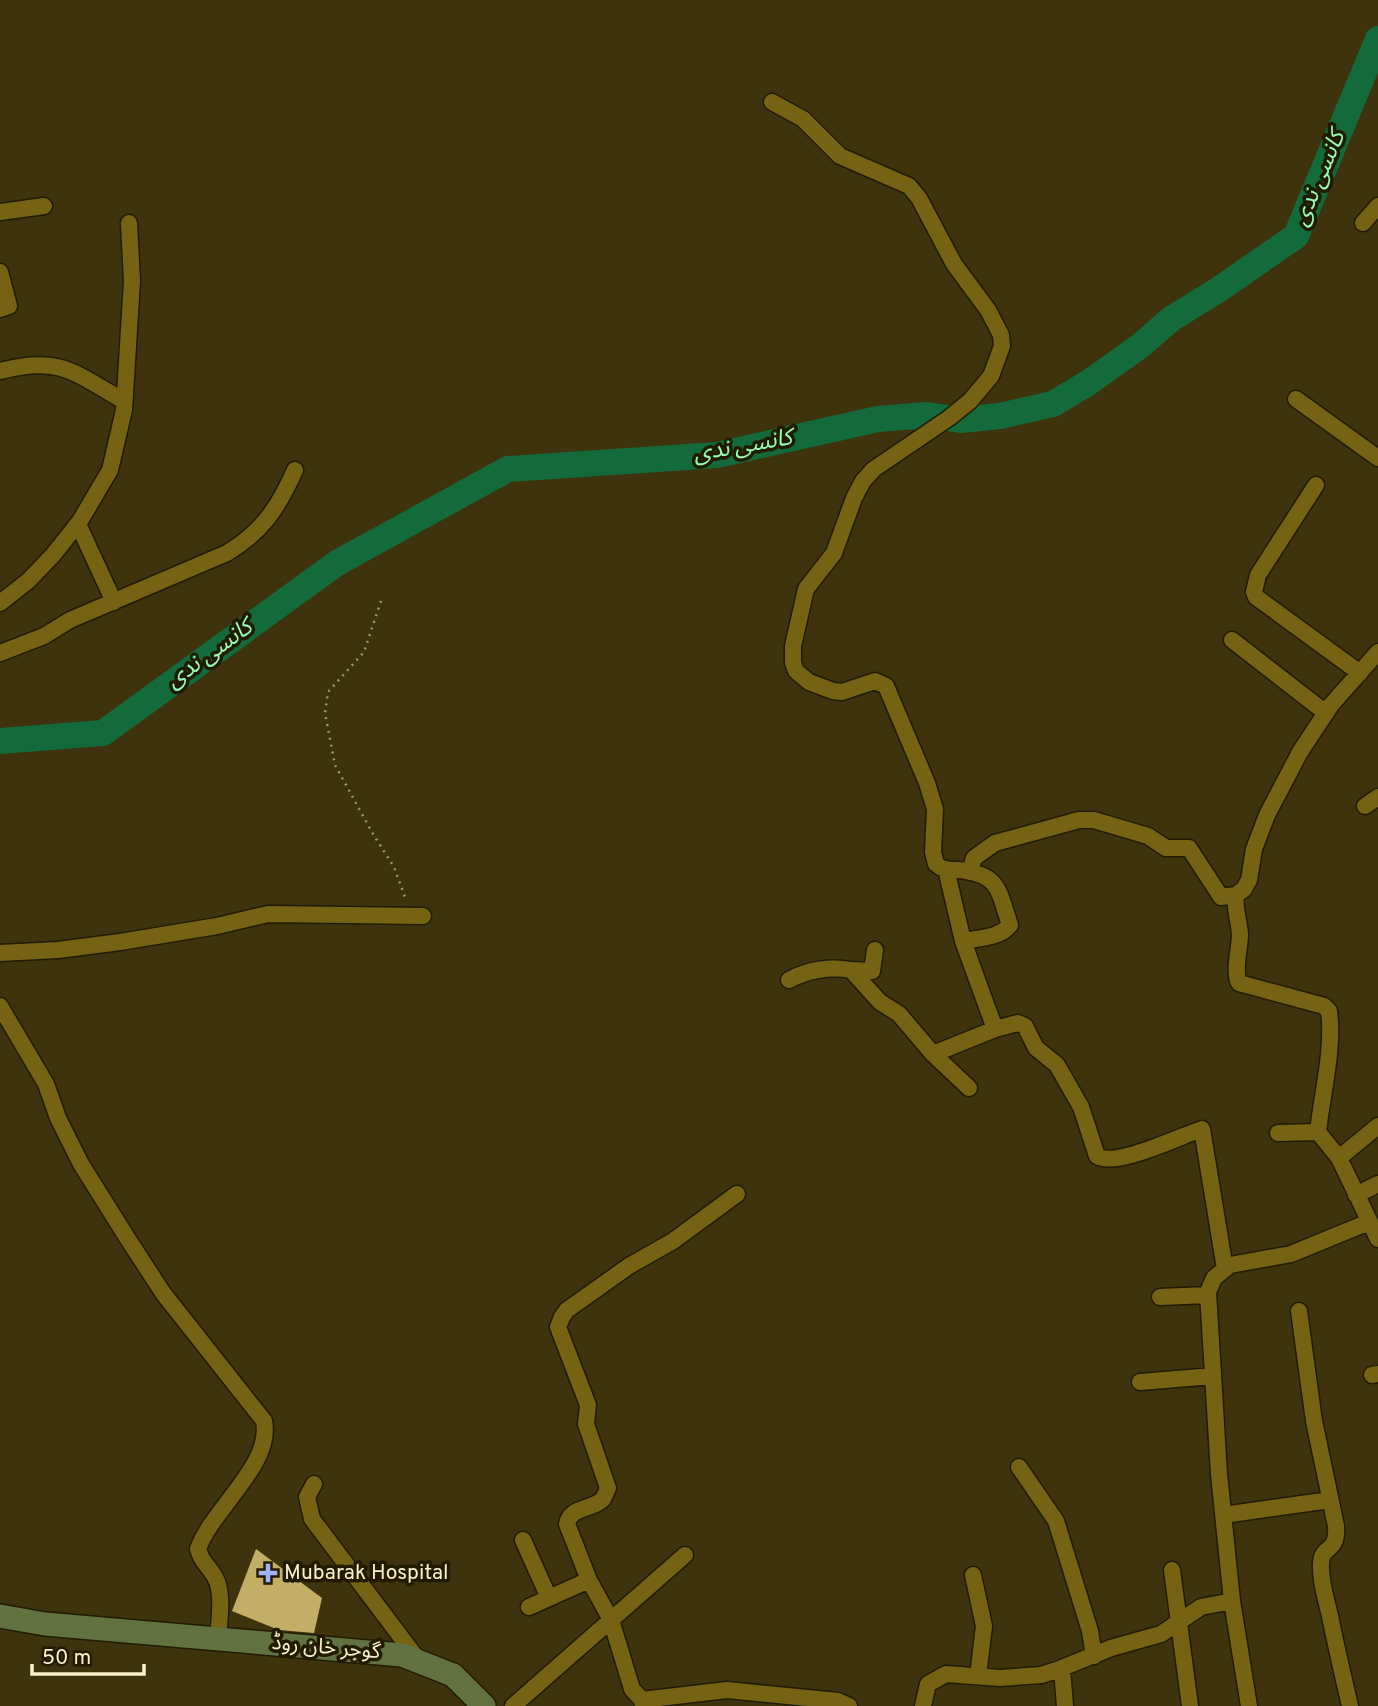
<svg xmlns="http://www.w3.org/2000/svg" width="1378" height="1706" viewBox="0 0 1378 1706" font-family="Overpass,'Noto Sans Arabic',sans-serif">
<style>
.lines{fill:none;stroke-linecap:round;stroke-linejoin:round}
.river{stroke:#136b3b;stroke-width:26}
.building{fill:#c3ae66}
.minor-casing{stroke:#221b05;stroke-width:19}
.secondary-casing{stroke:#221b05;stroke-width:26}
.path{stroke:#9e946e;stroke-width:2.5;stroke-dasharray:2 5;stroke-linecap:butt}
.minor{stroke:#766213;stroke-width:16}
.secondary{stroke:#61713f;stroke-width:23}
.poi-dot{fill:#a1b2fd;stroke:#231b00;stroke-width:2.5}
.labels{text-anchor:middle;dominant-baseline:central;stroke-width:7;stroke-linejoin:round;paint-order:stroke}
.poi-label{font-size:21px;fill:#faf0cc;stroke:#231b00;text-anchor:start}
.street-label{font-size:21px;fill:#faf0cc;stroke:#231b00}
.water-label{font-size:23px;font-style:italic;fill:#93feb7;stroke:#231b00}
</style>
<rect width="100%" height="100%" fill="#3e330c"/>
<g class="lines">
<!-- river -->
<path class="river" d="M0 741 103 733 337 563 508 469 717 455 878 419 927 415 961 420 1000 416 1053 404 1088 383 1140 346 1171 319 1218 290 1296 236 1378 39"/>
</g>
<!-- building -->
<path class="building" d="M256 1549 322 1598 314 1633 279 1630 232 1611Z"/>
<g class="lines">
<!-- minor casing -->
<g class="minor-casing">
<path id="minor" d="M772 102 803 119 840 156 909 186 919 198 954 264 988 310 1001 335 1002 346 991 376 970 401 949 418 874 469 863 481 854 498 834 553 806 589 793 646V663L796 671 809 682 833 691 842 692 875 681 886 686 927 783 935 809 933 852 936 864C943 870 949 870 958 870 1000 874 998 890 1010 925 1000 938 978 938 963 941
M0 212 44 206
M1363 223 1378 206
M0 272 9 306 0 309
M0 371C59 355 75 373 124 401
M1296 399 1378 458
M1316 485 1258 575 1254 592 1256 597 1360 673
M78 524 114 602
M0 603 28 581 53 555 80 521 110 470 124 410 132 281 129 223
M1232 640 1326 713
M1378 652 1331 705 1300 752 1267 815 1254 849 1249 880 1244 889 1236 895C1234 908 1239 921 1240 934 1240 949 1233 970 1239 983L1324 1006 1329 1011C1334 1050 1322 1093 1318 1132L1339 1158 1378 1239
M0 653 44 636 70 620 227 553C263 531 278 508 295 470
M1365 806 1378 797
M946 869 963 941 995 1029 1018 1023 1025 1026 1036 1048 1057 1065 1081 1107 1097 1156C1116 1168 1180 1136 1202 1129L1225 1269
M970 872 974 858 995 843 1079 820H1094L1148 836 1166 848H1189L1221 897 1236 895
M0 953 58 950 120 942 217 926 268 914 423 916
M851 970 872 971 875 950
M789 980C807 970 830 966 851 970L880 1002 899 1014 933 1054 969 1088
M0 1006 46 1084 58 1118 81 1164 126 1236 163 1293 264 1421C273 1464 212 1509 198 1549 201 1562 209 1566 215 1577 224 1593 219 1621 218 1639
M933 1054 995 1029
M1278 1133 1318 1132
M1339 1158 1378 1126
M1356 1195 1378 1184
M1160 1297 1208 1295
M1299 1311 1314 1421 1336 1526C1338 1554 1322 1544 1321 1563 1320 1580 1326 1599 1330 1616 1336 1646 1343 1676 1350 1706
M1372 1375 1378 1374
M1140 1382 1213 1376
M1019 1467 1056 1521 1090 1631 1094 1656
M314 1484 307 1497 312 1519 419 1661
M1223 1515 1330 1500
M523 1540 549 1598
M1172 1570 1190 1706
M973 1575 984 1626 978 1676
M529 1607 589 1580
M1062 1669 1065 1706
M642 1700 727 1690 838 1701 849 1706
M513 1706 685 1555
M643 1706 642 1700 632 1689 611 1620 589 1580 567 1524C570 1506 593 1510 603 1499 604 1498 607 1490 608 1488L586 1424 588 1405 558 1327 562 1317 567 1310 629 1266 673 1241 737 1194
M923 1706 928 1684 946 1674 1000 1678 1041 1675 1057 1670 1111 1648 1161 1634 1201 1607 1232 1601
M1249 1706 1232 1601 1219 1474 1208 1292 1214 1278 1230 1265 1291 1254 1369 1222"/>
</g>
<!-- secondary casing -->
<g class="secondary-casing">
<path id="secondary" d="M0 1616 45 1624 402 1655 453 1675 484 1706"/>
</g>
<!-- path -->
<path class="path" d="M381 601 364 652 328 692 325 713 335 765 373 834 394 867 406 900"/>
<!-- minor -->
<use href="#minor" class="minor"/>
<!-- secondary -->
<use href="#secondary" class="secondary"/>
</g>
<!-- markers -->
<path class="poi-dot" d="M264.5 1562.5h7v7h7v7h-7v7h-7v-7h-7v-7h7z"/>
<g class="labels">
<!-- poi labels -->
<g class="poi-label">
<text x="284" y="1573">Mubarak Hospital</text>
</g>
<!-- street labels -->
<g class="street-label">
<text transform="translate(326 1648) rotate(5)">گوجر خان روڈ</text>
</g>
<!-- water labels -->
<g class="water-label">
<text transform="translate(1320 179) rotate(-67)">کانسی ندی</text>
<text transform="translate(743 447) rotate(-10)">کانسی ندی</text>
<text transform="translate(210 655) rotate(-36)">کانسی ندی</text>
</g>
</g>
<!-- scale -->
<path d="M32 1664v10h112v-10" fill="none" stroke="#faf0cc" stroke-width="3.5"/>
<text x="42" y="1664" font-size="21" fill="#faf0cc" stroke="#231b00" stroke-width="5" paint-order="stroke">50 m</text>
</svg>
